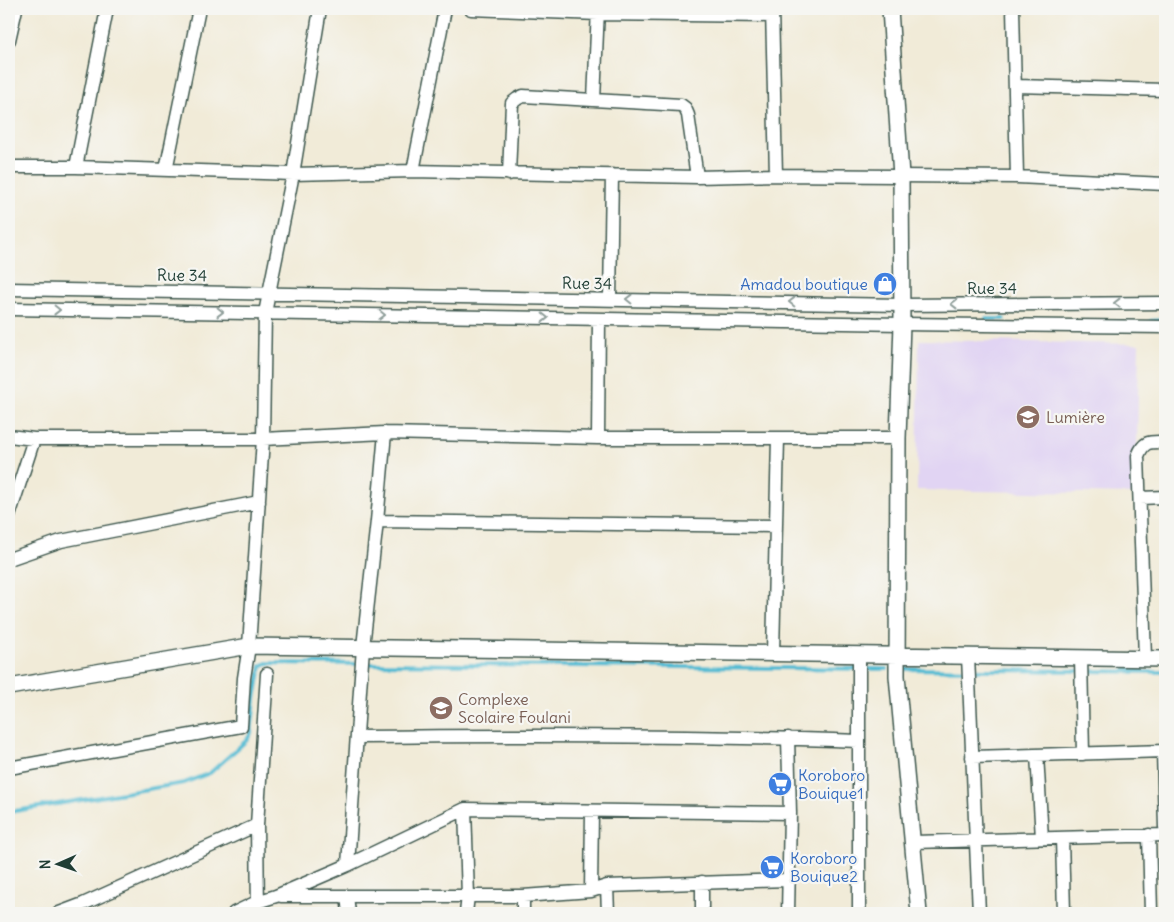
<svg xmlns="http://www.w3.org/2000/svg" width="1174" height="922" viewBox="0 0 1174 922" font-family="Delius,sans-serif">
<style>
.built{fill:#e1d4f3}
.lines{fill:none;stroke-linecap:round;stroke-linejoin:round}
.stream{stroke:#55bcd3;stroke-width:4}
.minor-casing{stroke:#3e574d;stroke-width:15}
.tertiary-casing{stroke:#3e574d;stroke-width:18}
.minor{stroke:#fff;stroke-width:12}
.tertiary{stroke:#fff;stroke-width:15}
.oneway{stroke:#8f9e9a}
.labels{text-anchor:middle;dominant-baseline:central;stroke-width:4.5;stroke-linejoin:round;paint-order:stroke}
.street-label{font-size:16px;fill:#1f3d34;stroke:#f6f6f2}
.shop-label{font-size:16px;fill:#366cbe;stroke:#f6f6f2;text-anchor:start}
.education-label{font-size:16px;fill:#785e54;stroke:#f6f6f2;text-anchor:start}
</style>
<rect width="100%" height="100%" fill="#f6f6f2"/>
<filter id="ink" filterUnits="userSpaceOnUse"><feTurbulence type="fractalNoise" baseFrequency=".02" numOctaves="2"/><feDisplacementMap in="SourceGraphic" scale="10" xChannelSelector="R" yChannelSelector="G"/><feConvolveMatrix kernelMatrix="1 2 1 2 8 2 1 2 1" color-interpolation-filters="sRGB"/></filter>
<filter id="wash" filterUnits="userSpaceOnUse"><feTurbulence type="fractalNoise" baseFrequency=".0096" numOctaves="4" result="noise"/><feDisplacementMap in="SourceGraphic" scale="20" xChannelSelector="R" yChannelSelector="G"/><feGaussianBlur stdDeviation="1.12" result="paint"/><feColorMatrix in="noise" values="0 0 0 0 0 0 0 0 0 0 0 0 0 0 0 0 0 1.4 0 .05"/><feComposite in="paint" operator="in"/></filter>
<g filter="url(#wash)">
<rect width="100%" height="100%" fill="#f1ebd8"/>
<!-- built -->
<path class="built" d="M919 340 1139 344 1136 494 917 490Z"/>
<g class="lines">
<!-- stream -->
<path class="stream" d="M986 319H1004
M1151 321 1165 320
M1126 668 1143 669
M905 669 1165 672
M9 812 184 783 210 773 247 740 251 733 255 698 261 666 267 663 887 669"/>
</g>
</g>
<g filter="url(#ink)">
<g class="lines">
<!-- minor casing -->
<g class="minor-casing">
<path id="minor" d="M471 9 598 14 772 16
M772 9 776 175
M1013 9 1017 177
M9 40 16 9
M1016 86 1165 90
M594 100 598 9
M9 167H76L293 174 413 171 697 177 776 175 1017 177 1165 184
M76 167 107 9
M166 170 199 9
M413 171 445 9
M509 174 512 103 517 99 523 96 681 105 685 108 688 115 697 177
M9 289 902 305 1165 303
M610 299 612 175
M9 309 902 324 1165 327
M9 436 34 439H263L385 433 598 438H898
M598 438 599 319
M1140 498 1165 497
M9 516 34 439
M377 521 776 526
M9 559 61 541 259 502
M773 653 778 438
M859 654V913
M968 656 979 913
M1081 657 1083 754
M1145 658 1138 456C1144 440 1150 442 1165 442
M357 737C524 735 691 735 858 741
M1163 751 1165 827
M1037 755 1042 838
M972 757 1165 751
M9 768 241 726 244 678 249 646 263 439 265 313 293 174 320 9
M465 809 468 896 466 913
M1149 835 1151 913
M1062 838 1064 913
M914 842 1165 835
M348 865 363 647 377 521 385 433
M607 886 608 913
M591 891 592 811
M281 896H523L591 891 607 886 788 880
M347 896 349 913
M59 913 83 904 257 825
M234 913 257 902 276 896 348 865 465 809 790 813
M258 913 257 825 267 674
M523 913V896
M702 913V882
M788 913 790 813 788 738"/>
</g>
<!-- tertiary casing -->
<g class="tertiary-casing">
<path id="tertiary" d="M890 9 901 176 902 324 898 438 897 676 919 913
M9 687 249 646 1165 659"/>
</g>
<!-- minor -->
<use href="#minor" class="minor"/>
<!-- tertiary -->
<use href="#tertiary" class="tertiary"/>
</g>
<!-- one-way arrows -->
<defs><path id="oneway-chevron" d="M-2-3.5L2.5 0L-2 3.5" fill="none" stroke-width="1.6" stroke-linecap="round" stroke-linejoin="round" transform="scale(1.25)"/></defs>
<g class="oneway">
<use href="#oneway-chevron" transform="translate(629 299) rotate(-179)"/>
<use href="#oneway-chevron" transform="translate(792 302) rotate(-179)"/>
<use href="#oneway-chevron" transform="translate(1117 303) rotate(180)"/>
<use href="#oneway-chevron" transform="translate(954 304) rotate(180)"/>
<use href="#oneway-chevron" transform="translate(57 310) rotate(1)"/>
<use href="#oneway-chevron" transform="translate(220 312) rotate(1)"/>
<use href="#oneway-chevron" transform="translate(382 315) rotate(1)"/>
<use href="#oneway-chevron" transform="translate(545 318) rotate(1)"/>
</g>
</g>
<!-- icons -->
<defs>
<g id="shop-disc" transform="scale(1.25)"><circle r="9.5" fill="#3f7fe0" stroke="#f6f6f2"/><path d="M-5-2.5h2.3a2.7 3.5 0 0 1 5.4 0H5L5.5 6h-11ZM-1.5-2.5h3a1.5 2.3 0 0 0-3 0Z" fill="#fff"/></g>
<g id="school-disc" transform="scale(1.25)"><circle r="9.5" fill="#8d6e63" stroke="#f6f6f2"/><path d="M0-5L7-2L0 1L-7-2ZM-4 1L0 2.5L4 1V4Q0 6-4 4Z" fill="#fff"/></g>
<g id="supermarket-disc" transform="scale(1.25)"><circle r="9.5" fill="#3f7fe0" stroke="#f6f6f2"/><path d="M-6-5.5h2.5l.6 2H6L4.5 2H-2.5L-4.4-4H-6ZM-1.5 3.2a1.3 1.3 0 1 0 .1 0ZM3 3.2a1.3 1.3 0 1 0 .1 0Z" fill="#fff"/></g>
</defs>
<g fill-rule="evenodd">
<use href="#shop-disc" x="885" y="284"/>
<use href="#school-disc" x="1028" y="417"/>
<use href="#school-disc" x="441" y="708"/>
<use href="#supermarket-disc" x="780" y="784"/>
<use href="#supermarket-disc" x="772" y="867"/>
</g>
<g class="labels">
<!-- street labels -->
<g class="street-label">
<text transform="translate(182 275) rotate(1)">Rue 34</text>
<text transform="translate(587 283) rotate(1)">Rue 34</text>
<text x="992" y="288">Rue 34</text>
</g>
<!-- shop labels -->
<g class="shop-label">
<text x="868" y="284" text-anchor="end">Amadou boutique</text>
<text x="798" y="775">Koroboro<tspan x="798" dy="18">Bouique1</tspan></text>
<text x="790" y="858">Koroboro<tspan x="790" dy="18">Bouique2</tspan></text>
</g>
<!-- education labels -->
<g class="education-label">
<text x="1046" y="417">Lumière</text>
<text x="458" y="699">Complexe<tspan x="458" dy="18">Scolaire Foulani</tspan></text>
</g>
</g>
<!-- margin -->
<rect width="1174" height="922" fill="none" stroke="#f6f6f2" stroke-width="30"/>
<!-- north arrow -->
<g transform="translate(58 864) rotate(268)" stroke="#f6f6f2" stroke-width="4" paint-order="stroke">
<path d="M0-4L9 19L0 12L-9 19Z" fill="#1f3d34"/>
<text y="-8" font-size="14" font-weight="bold" text-anchor="middle" fill="#1f3d34">N</text>
</g>
</svg>
